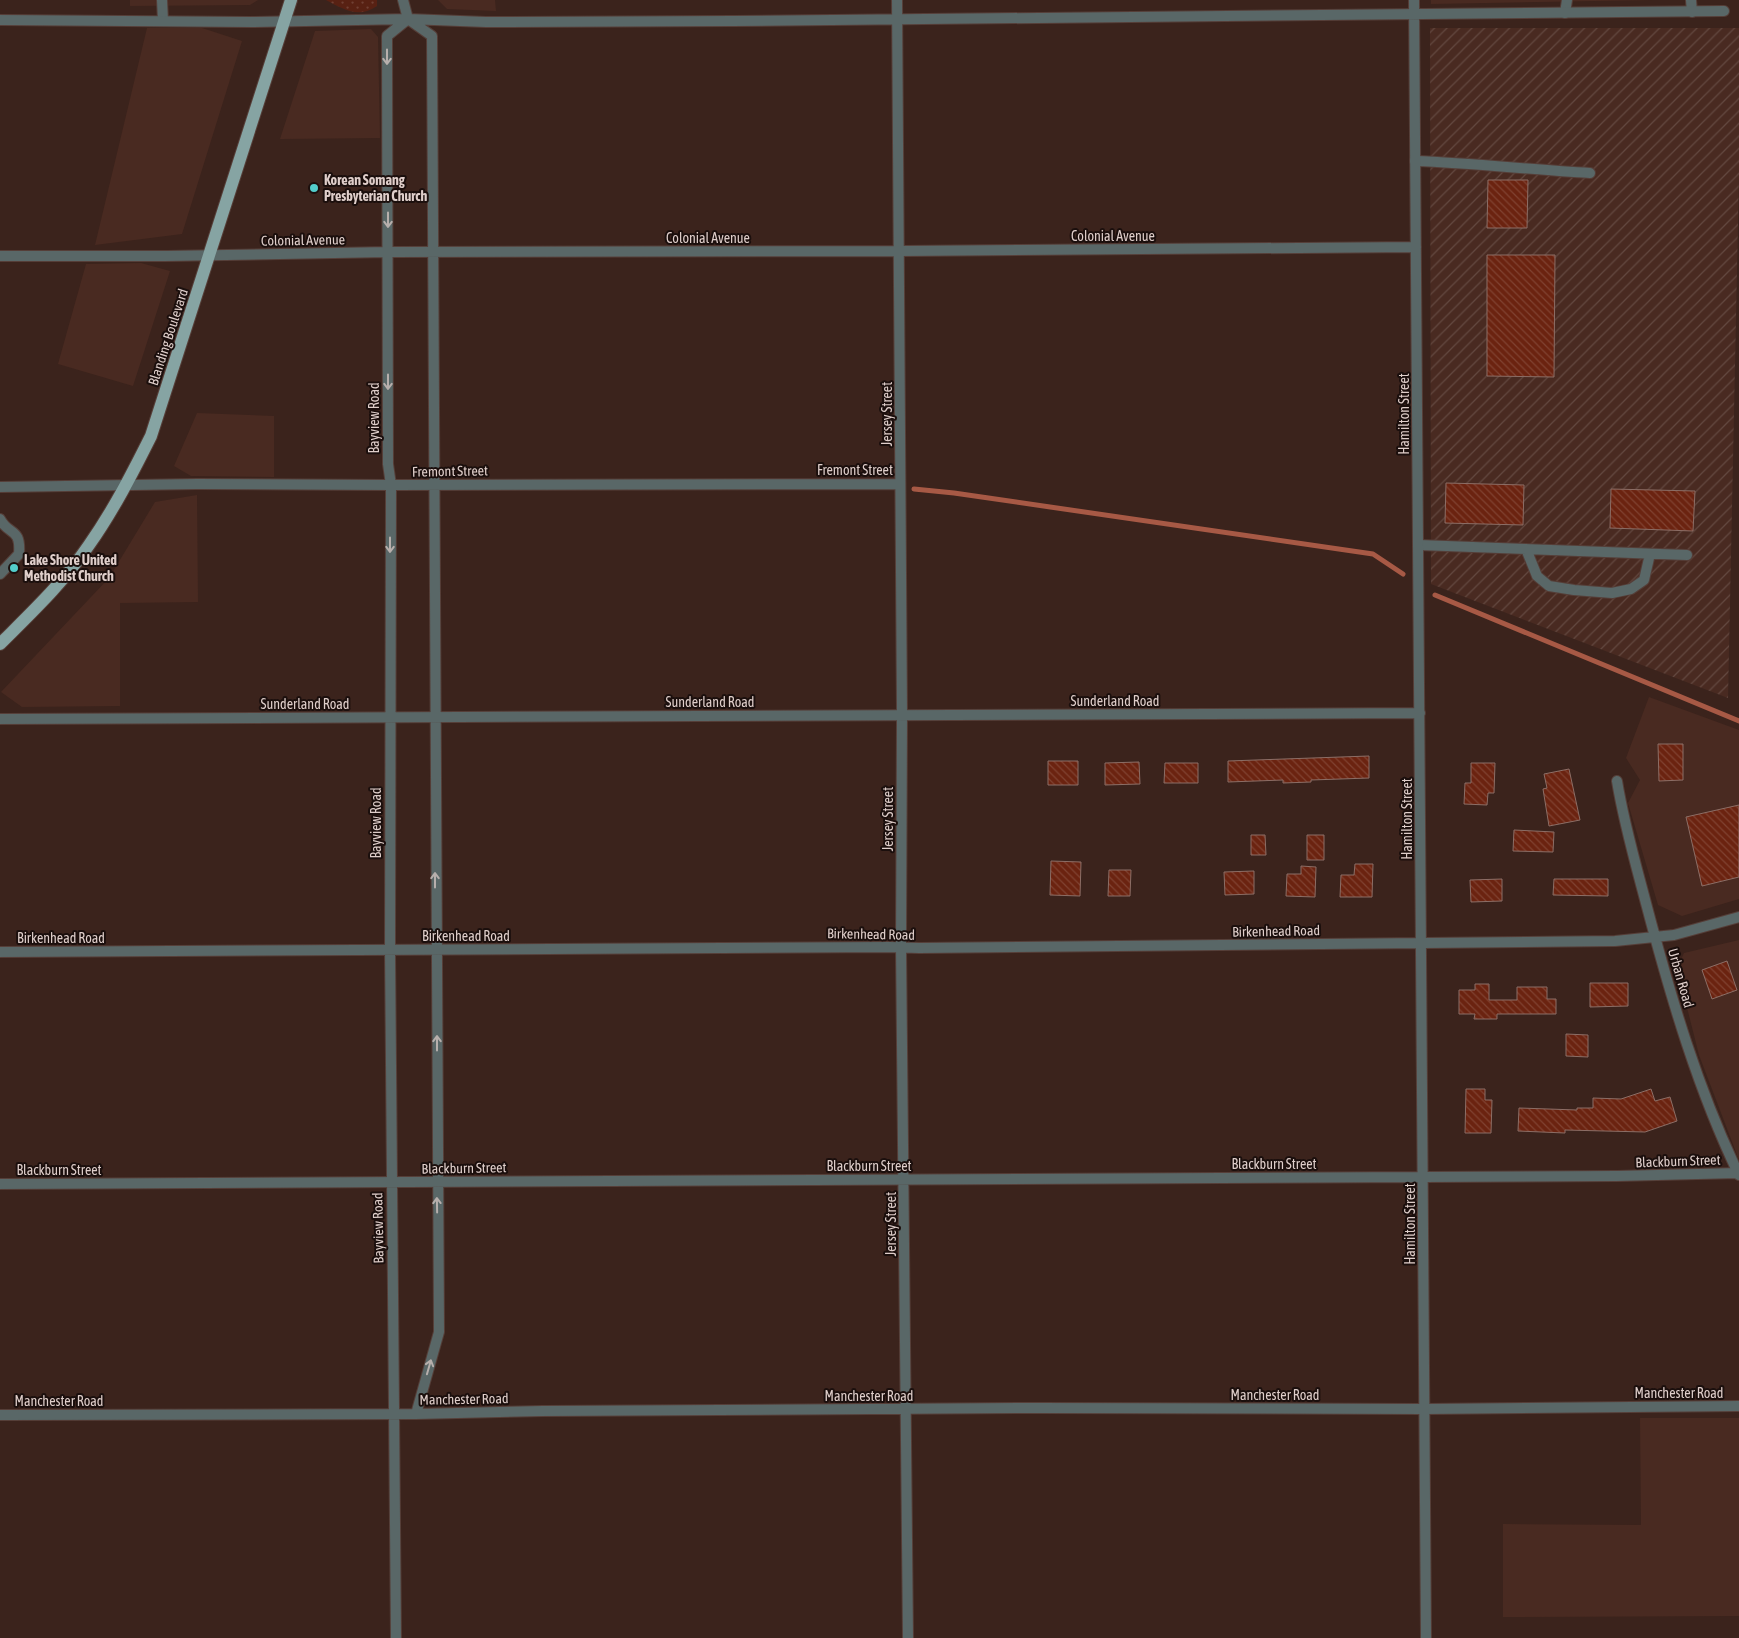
<svg xmlns="http://www.w3.org/2000/svg" width="1739" height="1638" viewBox="0 0 1739 1638" font-family="'Asap Condensed',sans-serif">
<style>
.built{fill:#492a21}
.industrial{fill:url(#industrial-furrows)}
.grass{fill:url(#grass-dots)}
.lines{fill:none;stroke-linecap:round;stroke-linejoin:round}
.stream{stroke:#a75945;stroke-width:5}
.building{fill:url(#building-back-hatch);stroke:#8c6e66}
.lane-casing{stroke:#553e38;stroke-width:12}
.street-casing{stroke:#553e38;stroke-width:12}
.primary-casing{stroke:#553e38;stroke-width:14}
.lane{stroke:#596767;stroke-width:10}
.street{stroke:#596767;stroke-width:10}
.primary{stroke:#86a4a3;stroke-width:12}
.oneway{stroke:#b7afac}
.poi-dot{fill:#53cdcb;stroke:#1b0f0d;stroke-width:2}
.labels{text-anchor:middle;dominant-baseline:central;stroke-width:4;stroke-linejoin:round;paint-order:stroke}
.poi-label{font-size:14px;font-weight:bold;fill:#dfceca;stroke:#1b0f0d;text-anchor:start}
.street-label{font-size:14px;fill:#dfceca;stroke:#1b0f0d}
</style>
<defs>
<pattern id="industrial-furrows" width="10" height="10" patternUnits="userSpaceOnUse" patternTransform="scale(1.25)"><rect width="10" height="10" fill="#492a21"/><path d="M-1 1l2-2M0 10L10 0M9 11l2-2" fill="none" stroke="#634840"/></pattern>
<pattern id="grass-dots" width="8" height="8" patternUnits="userSpaceOnUse" patternTransform="scale(1.25)"><rect width="8" height="8" fill="#582113"/><path d="M2 2h.1M6 6h.1" fill="none" stroke="#704034" stroke-width="1.8" stroke-linecap="round"/></pattern>
<pattern id="building-back-hatch" width="6" height="6" patternUnits="userSpaceOnUse" patternTransform="scale(1.25)"><rect width="6" height="6" fill="#6b2310"/><path d="M-1 5l2 2M0 0l6 6M5-1l2 2" fill="none" stroke="#804231"/></pattern>
</defs>
<rect width="100%" height="100%" fill="#3b231c"/>
<!-- built -->
<path class="built" d="M130 0H258L250 5 130 6Z
M438 0H495L496 11 447 9Z
M1431 0H1653L1431 4Z
M147 28H202L242 41 182 234 95 245Z
M371 29 378 37 380 138 280 139 315 31Z
M141 263 170 271 133 386 58 364 86 264Z
M197 413 274 416V477L191 476 174 466Z
M197 495 198 602 120 603V706L22 707 1 692 109 578 155 502Z
M1649 697 1739 730V899L1682 916 1658 905 1628 803 1640 780 1626 758Z
M1739 940V1160L1699 1055 1677 968 1684 953Z
M1640 1418H1739V1616L1503 1617V1524L1641 1525Z"/>
<!-- industrial -->
<path class="industrial" d="M1430 28H1739V174L1728 698 1431 584Z"/>
<!-- grass -->
<path class="grass" d="M326 0H377V6C359 19 343 9 326 0Z"/>
<g class="lines">
<!-- stream -->
<path class="stream" d="M914 489 954 493 1373 554 1403 574
M1435 595 1739 721"/>
</g>
<!-- building -->
<path class="building" d="M1488 180H1528L1527 228H1487Z
M1487 255H1555L1554 377 1487 376Z
M1446 483 1524 485 1523 525 1445 523Z
M1611 489 1695 491 1693 531 1610 528Z
M1658 744H1683V780L1659 781Z
M1369 756V778L1311 780V782L1283 783V780L1228 782V761Z
M1048 761H1078V785H1048Z
M1139 762 1140 784 1105 785V763Z
M1165 763H1198V783H1164Z
M1471 763H1495L1494 793H1488L1487 805 1464 804 1465 783H1471Z
M1569 769 1580 820 1549 826 1543 789 1547 788 1544 774Z
M1739 805V877L1702 886 1686 817Z
M1514 830 1554 832 1553 852 1513 851Z
M1251 835H1265L1266 855H1251Z
M1307 835H1324V860H1307Z
M1051 861 1081 862 1080 896 1050 895Z
M1355 864H1373L1372 897H1340L1341 875H1354Z
M1301 866 1316 867 1315 897 1286 896 1287 874H1301Z
M1109 870H1131L1130 896H1108Z
M1254 871V894L1225 895 1224 872Z
M1502 879V901L1471 902 1470 880Z
M1554 879H1608V896L1553 895Z
M1727 961 1737 990 1712 999 1702 970Z
M1590 983H1628V1006L1590 1007Z
M1475 984H1489V1000H1517V987H1547V999H1556V1014H1497V1019H1474L1475 1014H1459V990H1475Z
M1566 1034 1588 1035V1057L1566 1056Z
M1466 1089H1485V1100H1492L1491 1133H1465Z
M1651 1089 1655 1101 1670 1097 1677 1121 1645 1132 1565 1130V1133L1518 1131 1519 1108 1577 1110V1108H1593V1098L1621 1099Z"/>
<g class="lines">
<!-- lane casing -->
<g class="lane-casing">
<path id="lane" d="M162 0 163 21
M1691 0 1692 12
M1565 13 1567 0
M1415 161C1474 163 1532 170 1590 173
M0 519C9 536 21 527 19 554L0 574
M1419 545 1687 555
M1526 549 1537 576 1549 586 1574 590 1612 593 1631 589 1644 580 1650 554"/>
</g>
<!-- street casing -->
<g class="street-casing">
<path id="street" d="M403 0 408 19 432 36 439 1332 416 1414
M897 0 902 715 901 947 908 1638
M1414 0 1426 1638
M0 20 251 22 408 19 486 22 733 21 1724 11
M0 256H166L388 252 900 251 1416 247
M0 487 197 484 391 485 900 484
M0 719 1420 713
M1617 781C1624 824 1636 865 1647 907 1671 998 1698 1090 1739 1175
M0 952 890 947 919 948 1615 941 1674 935 1739 917
M0 1184 1617 1176 1738 1173
M0 1415 416 1414 543 1411 1035 1408 1425 1409 1739 1406
M396 1638 390 950 391 485 388 464 387 36 408 19"/>
</g>
<!-- primary casing -->
<g class="primary-casing">
<path id="primary" d="M0 644C31 613 64 582 89 545 113 511 132 474 151 436L291 0"/>
</g>
<!-- lane -->
<use href="#lane" class="lane"/>
<!-- street -->
<use href="#street" class="street"/>
<!-- primary -->
<use href="#primary" class="primary"/>
</g>
<!-- one-way arrows -->
<defs><path id="oneway-shaft" d="M-6 0H5M1.5-3L5.5 0L1.5 3" fill="none" stroke-width="1.6" stroke-linecap="round" stroke-linejoin="round" transform="scale(1.25)"/></defs>
<g class="oneway">
<use href="#oneway-shaft" transform="translate(387 57) rotate(90)"/>
<use href="#oneway-shaft" transform="translate(388 220) rotate(90)"/>
<use href="#oneway-shaft" transform="translate(388 382) rotate(90)"/>
<use href="#oneway-shaft" transform="translate(390 545) rotate(90)"/>
<use href="#oneway-shaft" transform="translate(435 880) rotate(-90)"/>
<use href="#oneway-shaft" transform="translate(437 1043) rotate(-90)"/>
<use href="#oneway-shaft" transform="translate(437 1205) rotate(-91)"/>
<use href="#oneway-shaft" transform="translate(429 1367) rotate(-74)"/>
</g>
<!-- markers -->
<g class="poi-dot">
<circle cx="314" cy="188" r="5"/>
<circle cx="14" cy="568" r="5"/>
</g>
<g class="labels">
<!-- poi labels -->
<g class="poi-label">
<text x="324" y="180">Korean Somang<tspan x="324" dy="16">Presbyterian Church</tspan></text>
<text x="24" y="560">Lake Shore United<tspan x="24" dy="16">Methodist Church</tspan></text>
</g>
<!-- street labels -->
<g class="street-label">
<text x="1113" y="236">Colonial Avenue</text>
<text x="708" y="238">Colonial Avenue</text>
<text transform="translate(303 240) rotate(-1)">Colonial Avenue</text>
<text transform="translate(168 337) rotate(-72)">Blanding Boulevard</text>
<text transform="translate(887 414) rotate(-90)">Jersey Street</text>
<text transform="translate(1404 414) rotate(-90)">Hamilton Street</text>
<text transform="translate(374 418) rotate(-90)">Bayview Road</text>
<text x="855" y="470">Fremont Street</text>
<text transform="translate(450 471) rotate(-1)">Fremont Street</text>
<text x="1115" y="701">Sunderland Road</text>
<text x="710" y="702">Sunderland Road</text>
<text x="305" y="704">Sunderland Road</text>
<text transform="translate(888 819) rotate(-90)">Jersey Street</text>
<text transform="translate(1407 819) rotate(-90)">Hamilton Street</text>
<text transform="translate(376 823) rotate(-90)">Bayview Road</text>
<text transform="translate(1276 931) rotate(-1)">Birkenhead Road</text>
<text transform="translate(871 934) rotate(1)">Birkenhead Road</text>
<text x="466" y="936">Birkenhead Road</text>
<text x="61" y="938">Birkenhead Road</text>
<text transform="translate(1681 978) rotate(74)">Urban Road</text>
<text transform="translate(1678 1161) rotate(-2)">Blackburn Street</text>
<text x="1274" y="1164">Blackburn Street</text>
<text x="869" y="1166">Blackburn Street</text>
<text transform="translate(464 1168) rotate(-1)">Blackburn Street</text>
<text x="59" y="1170">Blackburn Street</text>
<text transform="translate(891 1224) rotate(-90)">Jersey Street</text>
<text transform="translate(1410 1224) rotate(-90)">Hamilton Street</text>
<text transform="translate(378 1228) rotate(-91)">Bayview Road</text>
<text x="1679" y="1393">Manchester Road</text>
<text x="1275" y="1395">Manchester Road</text>
<text x="869" y="1396">Manchester Road</text>
<text transform="translate(464 1399) rotate(-1)">Manchester Road</text>
<text x="59" y="1401">Manchester Road</text>
</g>
</g>
</svg>
